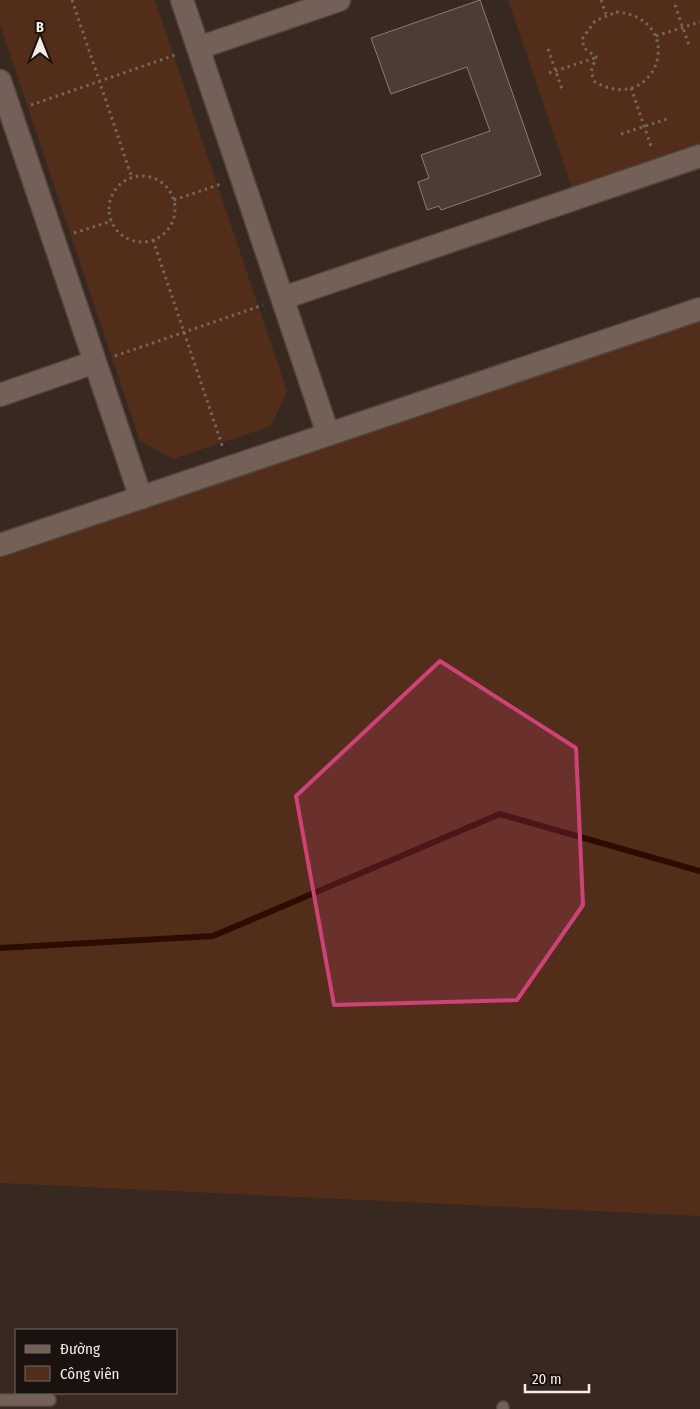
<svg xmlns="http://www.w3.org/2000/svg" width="700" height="1409" viewBox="0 0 700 1409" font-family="'Fira Sans Condensed',sans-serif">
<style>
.green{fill:#522d19}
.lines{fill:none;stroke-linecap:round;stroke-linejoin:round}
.stream{stroke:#2c0c00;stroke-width:6}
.building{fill:#4d3c34;stroke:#8e7b72}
.lane-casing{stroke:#52453e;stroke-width:14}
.street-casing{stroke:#52453e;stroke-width:25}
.path{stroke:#74665f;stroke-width:3;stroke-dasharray:2.5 4;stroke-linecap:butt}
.lane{stroke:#736158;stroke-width:11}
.street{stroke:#736158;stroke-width:22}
.marked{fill:#cd4377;fill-opacity:0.2;stroke:#cd4377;stroke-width:4;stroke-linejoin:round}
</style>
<rect width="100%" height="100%" fill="#372820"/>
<!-- green -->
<path class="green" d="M0 0H155L287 391 271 426 173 459 140 441 0 25Z
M508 0H700V147L573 191Z
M700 313V1216L0 1183V553Z"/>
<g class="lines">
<!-- stream -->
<path class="stream" d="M0 948 213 936 500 814 700 871"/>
</g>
<!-- building -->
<path class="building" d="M480 0 541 175 441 210 439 206 427 210 418 182 429 178 421 155 490 131 467 67 391 94 371 38Z"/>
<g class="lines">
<!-- lane casing -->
<g class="lane-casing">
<path id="lane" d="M0 1400H50
M503 1407V1409"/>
</g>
<!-- street casing -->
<g class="street-casing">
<path id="street" d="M182 0 328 434
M198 48 339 0
M0 81 141 498
M283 298 700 156
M0 395 95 362
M0 545 700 309"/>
</g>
<!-- path -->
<path class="path" d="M72 0 132 178
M601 0 606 14
M675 5 690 48
M616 12C689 18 658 117 595 82L591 72 596 57 584 48 582 39 595 21Z
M656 36 700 22
M548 49 563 92
M549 73 595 58
M631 88 652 149
M31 105 178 54
M621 134 667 119
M109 209a33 33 0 1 1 66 0a33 33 0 1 1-66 0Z
M174 200 221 184
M74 233 112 221
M153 240 223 448
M115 356 263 305"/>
<!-- lane -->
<use href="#lane" class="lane"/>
<!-- street -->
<use href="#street" class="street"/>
</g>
<!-- marked area -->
<path class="marked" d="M440 661 576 748 583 905 517 1000 334 1005 296 796Z"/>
<!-- legend -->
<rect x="15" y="1329" width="162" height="65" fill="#1a120f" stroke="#726a65"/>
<rect x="25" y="1345" width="25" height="8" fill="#736158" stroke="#726a65"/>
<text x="60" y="1354" font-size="15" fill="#f7ede7">Đường</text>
<rect x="25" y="1366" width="25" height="15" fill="#522d19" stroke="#726a65"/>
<text x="60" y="1379" font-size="15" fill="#f7ede7">Công viên</text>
<!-- north arrow -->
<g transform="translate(40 40)" stroke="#1a120f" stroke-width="4" paint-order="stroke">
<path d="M0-4L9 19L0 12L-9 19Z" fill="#f7ede7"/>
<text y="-8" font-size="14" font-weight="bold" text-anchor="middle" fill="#f7ede7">B</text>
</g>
<!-- scale -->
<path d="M525 1384v8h64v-8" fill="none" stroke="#f7ede7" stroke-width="2.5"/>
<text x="532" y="1384" font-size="15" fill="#f7ede7" stroke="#1a120f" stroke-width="4" paint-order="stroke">20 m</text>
</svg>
